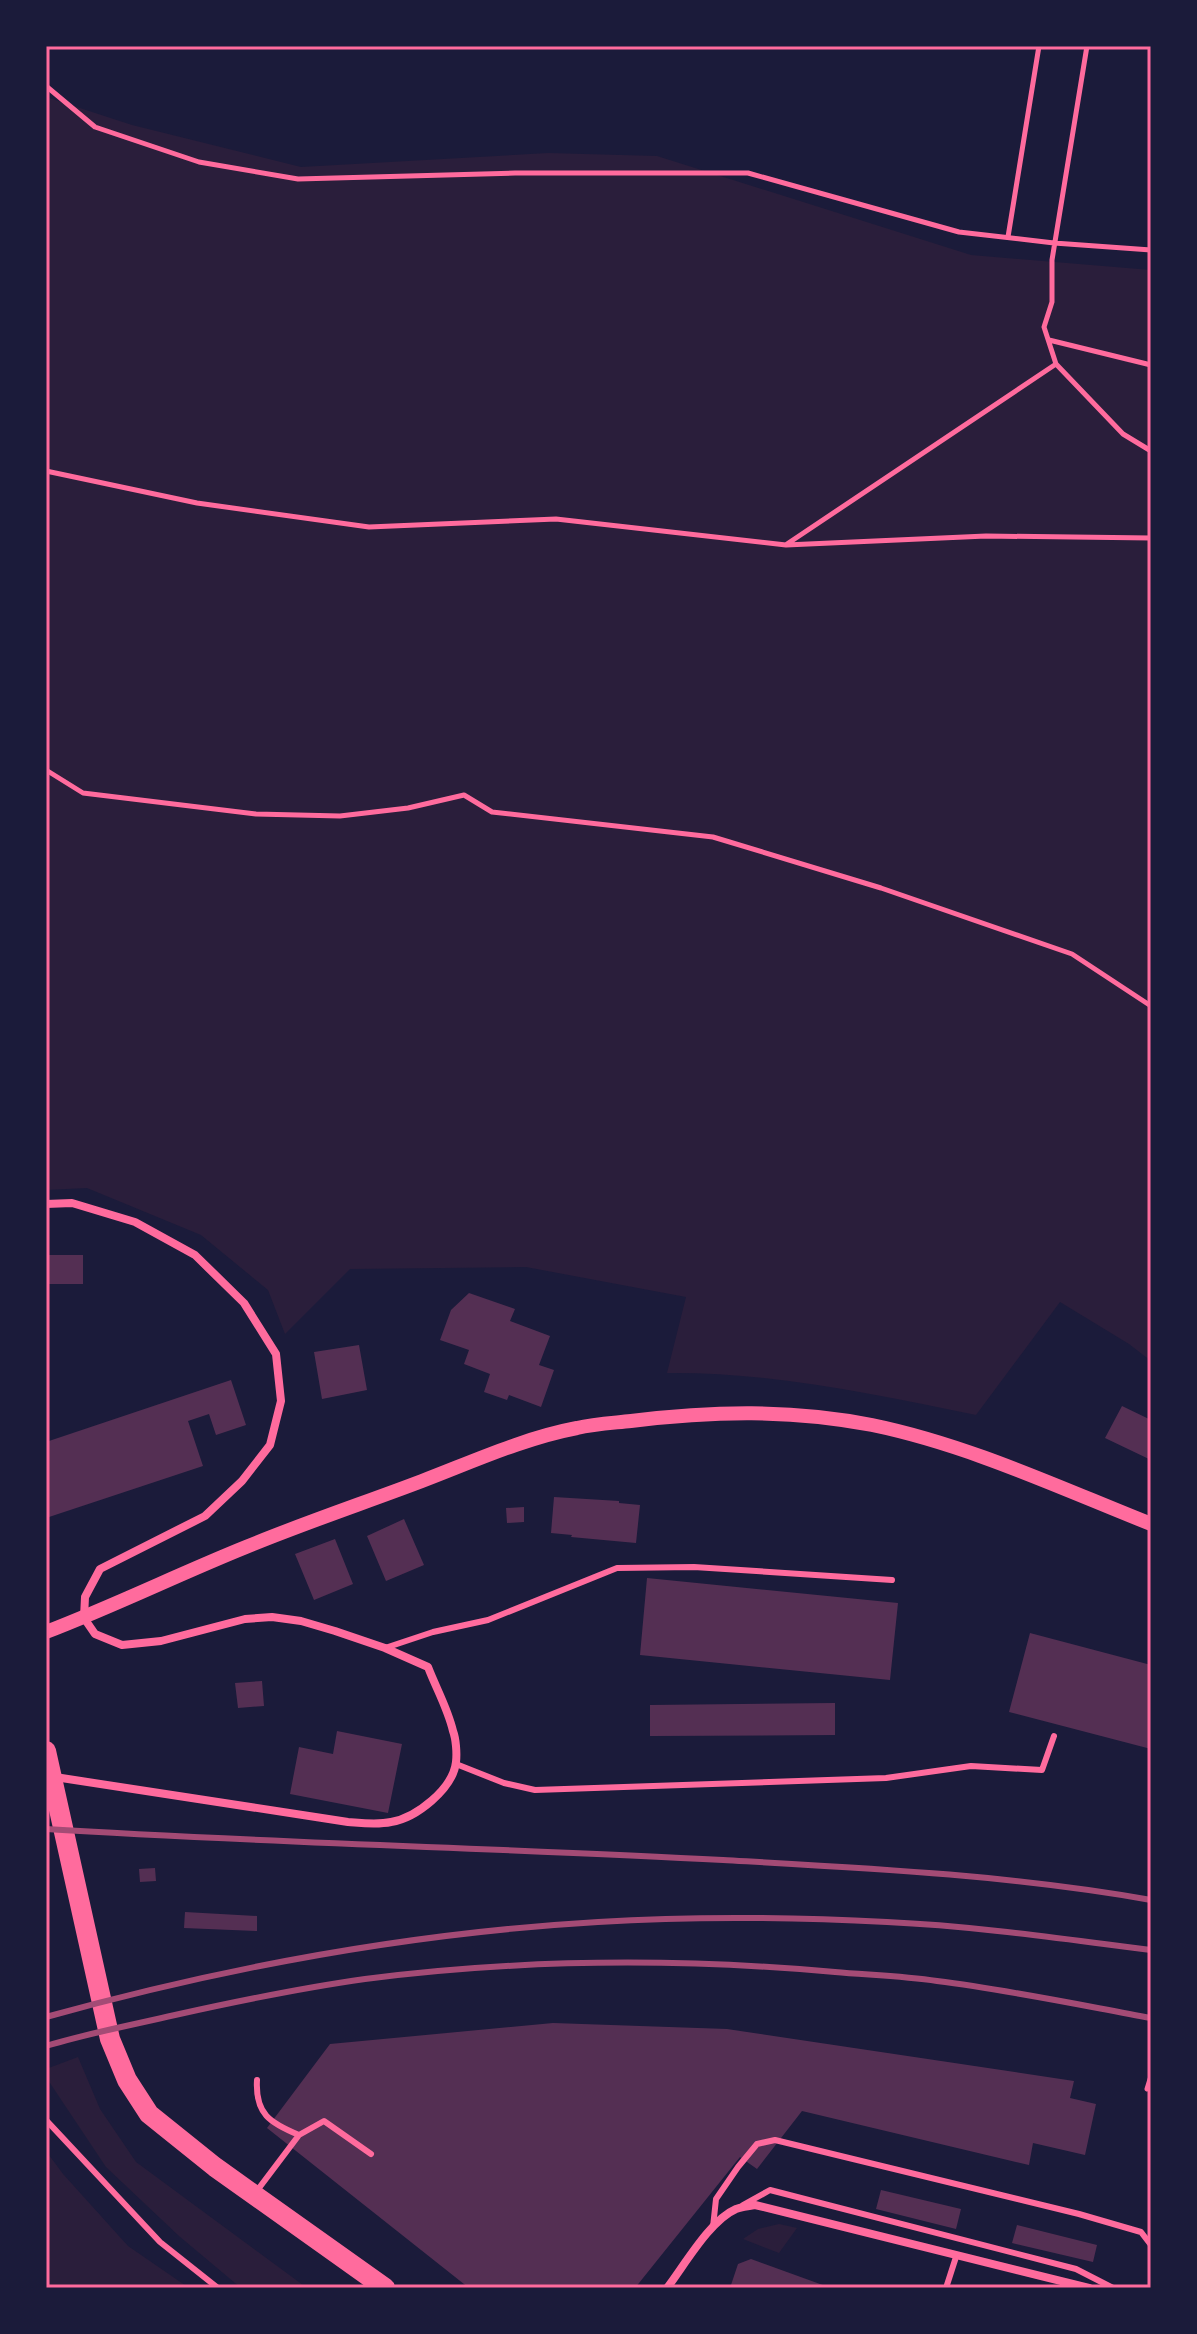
<svg xmlns="http://www.w3.org/2000/svg" width="1197" height="2334" viewBox="0 0 1197 2334" font-family="'Playfair Display',serif">
<style>
.green{fill:#2a1e3b}
.building{fill:#542f53}
.lines{fill:none;stroke-linecap:round;stroke-linejoin:round}
.path{stroke:#ff6b9d;stroke-width:5}
.service{stroke:#ff6b9d;stroke-width:6}
.minor{stroke:#ff6b9d;stroke-width:8}
.tertiary{stroke:#ff6b9d;stroke-width:14}
.primary{stroke:#ff6b9d;stroke-width:20}
.rail{stroke:#a44b75;stroke-width:6}
.neatline{fill:none;stroke:#ff6b9d;stroke-width:3}
</style>
<rect width="100%" height="100%" fill="#1b1b3a"/>
<!-- green -->
<path class="green" d="M46 97 132 125 301 167 548 153 657 156 971 255 1151 270V1361L1129 1344 1060 1302 976 1415C873 1394 773 1372 667 1373L686 1297 526 1267 350 1269 285 1334 268 1290 201 1235 87 1188 46 1190Z
M78 2057 100 2109 136 2162 307 2288H241L179 2236 106 2167 46 2077V2069Z
M46 2151 63 2174 128 2246 189 2288H46Z
M779 2224 797 2228 779 2253 743 2239 758 2229Z"/>
<!-- building -->
<path class="building" d="M46 1255H83V1284H46Z
M469 1293 515 1309 510 1321 550 1336 539 1365 554 1370 541 1407 509 1395 507 1400 484 1392 490 1374 464 1364 469 1350 440 1340 451 1310Z
M359 1345 367 1390 322 1399 314 1352Z
M231 1380 246 1425 216 1435 209 1414 188 1421 203 1466 46 1518V1442Z
M1122 1406 1151 1420V1460L1105 1438Z
M554 1497 619 1501V1503L640 1505 636 1543 571 1537 572 1535 551 1533Z
M524 1507V1522L507 1523 506 1508Z
M404 1519 424 1565 386 1581 367 1536Z
M335 1539 353 1584 314 1600 295 1554Z
M647 1578 898 1603 890 1680 640 1655Z
M1030 1633 1151 1665V1749L1009 1712Z
M262 1681 264 1706 238 1708 235 1683Z
M835 1703V1735L650 1736V1705Z
M337 1731 402 1744 388 1813 290 1794 299 1747 333 1754Z
M155 1868 156 1881 140 1882 139 1869Z
M185 1912 257 1916V1931L184 1928Z
M553 2023 727 2029 1074 2081 1070 2098 1096 2104 1085 2155 1033 2143 1029 2165 802 2111 757 2169 740 2157 635 2288H469L267 2128 330 2044Z
M881 2190 961 2209 956 2229 876 2209Z
M1017 2225 1097 2245 1093 2262 1012 2243Z
M751 2259 831 2288H730L738 2264Z"/>
<g class="lines">
<!-- path -->
<path class="path" d="M1087 46 1052 260V302L1044 327 1056 364 1123 434 1151 451
M46 86 95 127 199 162 298 179 515 173H748L959 232 1054 243 1151 250
M1008 237 1039 46
M1049 340 1151 365
M46 471 197 503 369 527 556 519 786 545 986 536 1151 538
M787 544 1056 364
M46 770 83 793 256 814 340 816 408 808 464 795 492 812 713 837 881 888 1072 954 1151 1006
M1147 2089 1151 2076"/>
<!-- service -->
<path class="service" d="M385 1648 433 1632 488 1620 617 1568 694 1567 892 1580
M456 1764 504 1783 535 1790 886 1778 971 1766 1042 1770 1054 1736
M257 2080C255 2114 270 2123 299 2135
M46 2120 160 2242 218 2288
M256 2192 299 2135 324 2121 371 2154
M743 2205 770 2190 1076 2269 1113 2288
M713 2227 716 2199 738 2167 757 2144 775 2140 1079 2214 1141 2232 1151 2245
M946 2288 956 2257"/>
<!-- minor -->
<path class="minor" d="M46 1204 72 1203 135 1222 195 1255 244 1303 276 1354 281 1401 270 1445 242 1481 205 1516 100 1569 85 1597 84 1618 95 1634 122 1645 161 1641 245 1619 272 1617 301 1621 335 1631 385 1648 428 1667C436 1688 448 1709 453 1731 456 1739 457 1753 456 1762 453 1789 416 1818 391 1822 377 1825 362 1823 348 1822L55 1777
M667 2288C684 2266 710 2220 736 2209 742 2207 748 2206 755 2205L1089 2288"/>
<!-- tertiary -->
<path class="tertiary" d="M46 1632C114 1606 179 1574 246 1547 304 1523 364 1503 422 1481 472 1462 524 1438 577 1428 594 1424 613 1423 631 1421 712 1411 791 1409 872 1425 969 1445 1060 1488 1151 1524"/>
<!-- primary -->
<path class="primary" d="M46 1751 110 2039 127 2080 149 2114 215 2167 385 2288"/>
<!-- rail -->
<path class="rail" d="M46 1829C272 1843 498 1848 723 1860 866 1868 1010 1875 1151 1900
M46 2017C226 1967 411 1933 598 1922 694 1916 791 1917 887 1922 975 1926 1064 1939 1151 1950
M46 2046C89 2033 132 2025 175 2015 238 2001 301 1988 365 1979 521 1959 678 1958 835 1972 869 1975 903 1976 937 1981 1009 1990 1080 2005 1151 2018"/>
</g>
<!-- border -->
<rect width="1197" height="2334" fill="none" stroke="#1b1b3a" stroke-width="96"/>
<rect x="48" y="48" width="1101" height="2238" class="neatline"/>
</svg>
